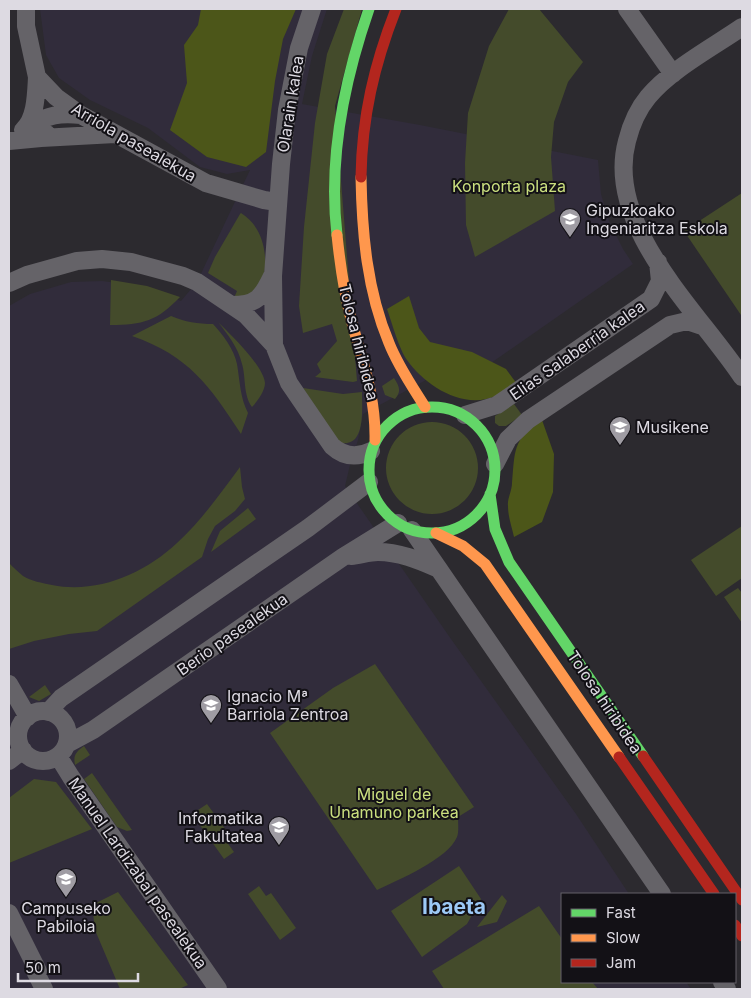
<svg xmlns="http://www.w3.org/2000/svg" width="751" height="998" viewBox="0 0 751 998" font-family="Inter,sans-serif">
<style>
.built{fill:#312c3b}
.green{fill:#444b2b}
.forest{fill:#4c5619}
.lines{fill:none;stroke-linecap:round;stroke-linejoin:round}
.street{stroke:#656368;stroke-width:18}
.fast{stroke:#63d668;stroke-width:11}
.slow{stroke:#ff974d;stroke-width:11}
.jam{stroke:#b3261e;stroke-width:11}
.labels{text-anchor:middle;dominant-baseline:central;stroke-width:4;stroke-linejoin:round;paint-order:stroke}
.street-label{font-size:16px;fill:#dddae2;stroke:#131116}
.park-label{font-size:16px;fill:#cbe07f;stroke:#131116}
.poi-label{font-size:16px;fill:#dddae2;stroke:#131116;text-anchor:start}
.district-label{font-size:21px;font-weight:bold;fill:#9cc9f6;stroke:#131116}
</style>
<rect width="100%" height="100%" fill="#2c2a2f"/>
<!-- built -->
<path class="built" d="M40 9H327L312 56 302 104 420 125 598 160 601 194 609 221 623 249 633 264 448 393 426 380 363 414 358 440 350 465 345 486 451 639 576 814 629 894H562V982H686L691 989H9V306L30 294 71 282 102 281 146 287 181 301 197 282 250 170 227 174 200 167 148 128 90 100 59 78 46 55Z"/>
<!-- green -->
<path class="green" d="M344 9H362L335 106 357 381 353 382 315 377 321 372 317 364 337 341 332 324 303 333 299 306 304 227 315 123 327 54Z
M509 9H539L583 62 568 82 554 122 551 157 555 211 475 257 466 225 465 163 468 113 489 46Z
M742 193V314L741 315 684 231Z
M241 213C262 226 268 252 264 275 262 282 259 288 257 294L234 298 237 291 208 273 215 257 240 214Z
M111 280 147 286 180 297C157 321 143 325 110 325Z
M171 316C185 322 198 324 213 324 223 335 234 349 237 364 240 382 240 397 248 413L241 434C209 385 189 356 132 336Z
M218 322C230 334 264 366 265 383 265 391 257 402 252 407 243 395 246 377 242 364 238 347 228 335 218 322Z
M394 378C399 386 402 391 395 399L385 395 382 386Z
M303 388 343 394 362 392C362 411 366 451 337 442Z
M514 404 522 415 506 426H499L495 423V416Z
M386 468a46 46 0 1 1 92 0a46 46 0 1 1-92 0Z
M240 467 242 487 245 499 235 511 215 526 208 539 202 557 97 631 69 634 34 641 9 649V563C13 567 18 572 23 576 31 581 42 583 52 585 97 594 144 574 177 543 201 521 220 494 240 467Z
M248 508 256 519 211 552 220 531Z
M742 526V578L716 596 691 560Z
M738 588 742 593V623L724 597Z
M375 664 474 807 458 817C458 823 459 832 457 837 448 859 398 880 377 890L270 733 333 688Z
M45 685 51 694 39 701 29 697Z
M84 746 90 755 75 765C73 755 76 752 84 746Z
M92 773 132 830 127 831 117 827 84 779Z
M34 779 56 782 92 829 9 863V798Z
M207 804 231 837 226 841 234 852 224 859 192 814Z
M459 866 481 899 467 924 422 957 391 911Z
M259 886 266 896 271 893 296 928 280 940 248 894Z
M118 892 188 985 179 989H120L95 930 92 905Z
M502 895 507 901 497 922 477 927Z
M539 906 562 939V982H592L598 989H444L432 971Z"/>
<!-- forest -->
<path class="forest" d="M201 9H296L283 39 275 81 266 152 246 167 207 157 170 130 187 83 184 45 198 25Z
M409 296 419 328 430 342 472 352 506 369 517 384C507 390 498 397 486 399 457 406 423 383 407 360 399 349 392 323 387 309Z
M542 420 554 454 553 492 542 522 514 537C512 527 508 517 508 506 507 499 512 491 512 483 515 452 512 439 542 420Z"/>
<g class="lines">
<!-- street -->
<path class="street" d="M26 9V26L37 77 56 97 81 115 206 183 264 200 277 202
M312 9 299 48 287 110 281 164 273 276 274 345 289 383 332 446C344 457 357 458 371 451
M627 9 673 74
M742 27C713 47 670 70 648 97 638 109 631 125 627 141 604 226 699 312 742 377
M81 115C58 113 50 115 29 125L41 138 115 134
M23 130C36 119 36 94 37 77
M9 141 41 138 47 134
M9 283 27 275 77 261 102 259 131 262 183 276 197 282 246 315 274 345
M232 305C257 305 262 297 272 276
M465 415 497 405 651 299 660 281 658 262
M495 464 508 439 528 420 670 325 687 321 702 326
M412 530 662 894
M351 556C360 555 370 552 378 552 400 552 420 561 439 569
M9 684 28 717
M18 736a25 25 0 1 1 50 0a25 25 0 1 1-50 0Z
M48 712 61 698 308 528 369 482
M67 744 93 730 343 557 398 523
M58 756 71 777 218 989
M9 761 23 750
M9 913 38 971 36 973 44 989
M722 982 727 989"/>
<!-- fast -->
<path class="fast" d="M337 235C328 158 344 81 369 9
M369 470a63 63 0 1 1 126 0a63 63 0 1 1-126 0Z
M490 494 495 529 509 562 643 756"/>
<!-- slow -->
<path class="slow" d="M361 177C362 233 367 291 389 343 398 366 412 386 425 407
M337 235C340 264 344 292 351 319 362 360 376 397 375 440
M436 533 463 546 485 564 619 757"/>
<!-- jam -->
<path class="jam" d="M361 177C362 117 374 65 396 9
M643 756 742 900
M619 757 714 894
M735 925 742 936"/>
</g>
<!-- icons -->
<defs>
<g id="university-pin" transform="scale(1.125)"><path d="M0 17L-7.5 6A9.5 9.5 0 1 1 7.5 6Z" fill="#9f9ca3" stroke="#131116"/><path d="M0-5L7-2L0 1L-7-2ZM-4 1L0 2.5L4 1V4Q0 6-4 4Z" fill="#fff"/></g>
</defs>
<g fill-rule="evenodd">
<use href="#university-pin" x="570" y="219"/>
<use href="#university-pin" x="620" y="427"/>
<use href="#university-pin" x="211" y="705"/>
<use href="#university-pin" x="279" y="827"/>
<use href="#university-pin" x="66" y="879"/>
</g>
<g class="labels">
<!-- street labels -->
<g class="street-label">
<text transform="translate(290 104) rotate(-81)">Olarain kalea</text>
<text transform="translate(134 142) rotate(30)">Arriola pasealekua</text>
<text transform="translate(359 342) rotate(76)">Tolosa hiribidea</text>
<text transform="translate(577 350) rotate(-35)">Elias Salaberria kalea</text>
<text transform="translate(232 634) rotate(-35)">Berio pasealekua</text>
<text transform="translate(605 702) rotate(56)">Tolosa hiribidea</text>
<text transform="translate(138 873) rotate(55)">Manuel Lardizabal pasealekua</text>
</g>
<!-- park labels -->
<g class="park-label">
<text x="509" y="186">Konporta plaza</text>
<text x="394" y="794">Miguel de<tspan x="394" dy="18">Unamuno parkea</tspan></text>
</g>
<!-- poi labels -->
<g class="poi-label">
<text x="586" y="210">Gipuzkoako<tspan x="586" dy="18">Ingeniaritza Eskola</tspan></text>
<text x="636" y="427">Musikene</text>
<text x="227" y="696">Ignacio Mª<tspan x="227" dy="18">Barriola Zentroa</tspan></text>
<text x="263" y="818" text-anchor="end">Informatika<tspan x="263" dy="18">Fakultatea</tspan></text>
<text x="66" y="908" text-anchor="middle">Campuseko<tspan x="66" dy="18">Pabiloia</tspan></text>
</g>
<!-- district labels -->
<g class="district-label">
<text x="454" y="906">Ibaeta</text>
</g>
</g>
<!-- border -->
<rect width="751" height="998" fill="none" stroke="#dddae2" stroke-width="20"/>
<!-- legend -->
<rect x="561" y="893" width="175" height="90" fill="#131116" stroke="#646168"/>
<rect x="571" y="909" width="25" height="8" fill="#63d668" stroke="#646168"/>
<text x="606" y="918" font-size="15" fill="#dddae2">Fast</text>
<rect x="571" y="934" width="25" height="8" fill="#ff974d" stroke="#646168"/>
<text x="606" y="943" font-size="15" fill="#dddae2">Slow</text>
<rect x="571" y="959" width="25" height="8" fill="#b3261e" stroke="#646168"/>
<text x="606" y="968" font-size="15" fill="#dddae2">Jam</text>
<!-- scale -->
<path d="M18 973v8h120v-8" fill="none" stroke="#dddae2" stroke-width="2.5"/>
<text x="25" y="973" font-size="15" fill="#dddae2" stroke="#131116" stroke-width="4" paint-order="stroke">50 m</text>
</svg>
